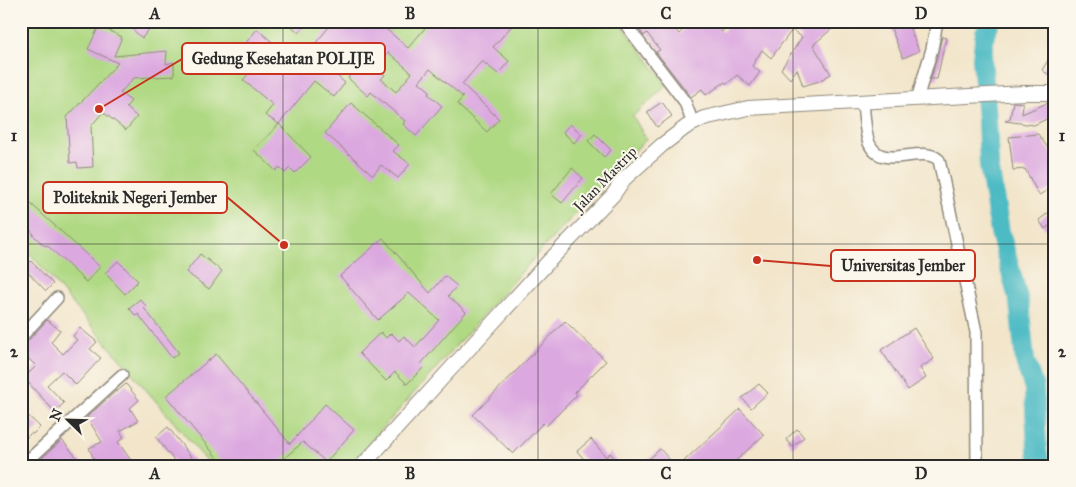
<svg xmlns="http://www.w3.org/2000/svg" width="1076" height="487" font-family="'IM FELL Great Primer',serif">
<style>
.green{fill:#b0d984;stroke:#6e8258}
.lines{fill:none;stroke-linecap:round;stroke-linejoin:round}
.river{stroke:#4dbbc4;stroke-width:20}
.building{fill:#dca8e0;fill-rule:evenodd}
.minor-casing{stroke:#8e887a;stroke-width:14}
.major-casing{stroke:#8e887a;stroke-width:16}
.minor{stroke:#fff;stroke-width:11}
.major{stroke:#fff;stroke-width:14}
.grid{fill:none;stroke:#2b2b2b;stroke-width:1;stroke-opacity:0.55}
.labels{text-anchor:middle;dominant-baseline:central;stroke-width:4;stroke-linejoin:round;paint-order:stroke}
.street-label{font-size:15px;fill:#2b2b2b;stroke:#fbf7ec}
.leader{fill:none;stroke:#c8321e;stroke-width:2}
.callout-dot{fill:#c8321e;stroke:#fbf7ec;stroke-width:2}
.callout{fill:#fbf7ec;stroke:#c8321e;stroke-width:2}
.callout-label{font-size:16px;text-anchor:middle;font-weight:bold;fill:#2b2b2b}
.neatline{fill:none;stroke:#2b2b2b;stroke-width:2}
.grid-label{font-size:16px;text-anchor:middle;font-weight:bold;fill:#2b2b2b}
</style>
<rect width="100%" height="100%" fill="#fbf7ec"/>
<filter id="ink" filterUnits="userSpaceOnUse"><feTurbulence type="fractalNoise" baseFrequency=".02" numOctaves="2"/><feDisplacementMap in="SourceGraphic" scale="10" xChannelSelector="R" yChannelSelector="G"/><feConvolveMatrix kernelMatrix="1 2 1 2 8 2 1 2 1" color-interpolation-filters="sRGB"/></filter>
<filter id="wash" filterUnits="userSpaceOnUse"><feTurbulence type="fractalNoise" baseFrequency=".0096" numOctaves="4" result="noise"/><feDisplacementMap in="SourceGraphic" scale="20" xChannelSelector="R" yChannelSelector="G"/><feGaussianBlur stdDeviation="1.12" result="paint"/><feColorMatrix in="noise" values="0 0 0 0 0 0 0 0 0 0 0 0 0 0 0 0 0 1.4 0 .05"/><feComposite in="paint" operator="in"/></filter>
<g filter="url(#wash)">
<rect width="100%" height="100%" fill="#f2e5ca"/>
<path class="green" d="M21,21H619L667,85L633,116L646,139L543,248L349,466H211L21,243Z"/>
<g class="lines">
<path class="river" d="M991,21L985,33L982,58L987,120L989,165L1000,232L1019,302L1025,361L1034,388L1037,450L1040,466"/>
</g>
<g id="blocks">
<path class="building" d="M123,21H156L142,38Z
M286,21H309L299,33Z
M334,21H377L408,48L431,21H516L493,47L509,61L498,74L482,61L462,84L499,119L487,132L457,104L463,97L430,69L419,82L430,91L428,94L442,106L416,136L403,124L405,121L371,92L368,96L348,78L364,59L349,45L329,69L345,83L334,97L314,81L279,124L265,115L273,105L243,80L256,65L240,50L257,29L298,64ZM388,52L412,73L396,92L381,79L385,75L376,67Z
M634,21H661L664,25L669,21L679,34L692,21H711L722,32L732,21H841L813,45L831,74L819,81L803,86L797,69L790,79L781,69L802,37L792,30L771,58L762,50L752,66L760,72L750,86L737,75L727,84L725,82L706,95L702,89L691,97L656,52L660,50L647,33L644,36Z
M888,21H927L928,23L910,29L919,51L903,58Z
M99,26L122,37L114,56L167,51L166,64L174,62V76L134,78L120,93L131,101L126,107L137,117L126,130L103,112L91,126L93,167L78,168L77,162L70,163L67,117L118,63L88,49Z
M942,37L946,38L937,79H931Z
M1055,49V66L1049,75L1042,70Z
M662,102L672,116L657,127L647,112Z
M1013,102L1023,103L1022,114L1047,103L1053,116L1034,125L1005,121L1010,119Z
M351,103L399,145L393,151L410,164L398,178L381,165L373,175L325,133Z
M279,124L311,157L295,173L290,168L285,173L279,167L276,171L254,150Z
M570,124L582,134L574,143L563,132Z
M595,134L611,150L604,157L588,141Z
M1038,134L1055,158V186L1039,195L1025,169L1013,170L1009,137Z
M572,168L583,178L562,203L551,194Z
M29,202L100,267L86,282L47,245L45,246L33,235L34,234L21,222V211Z
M1055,208V222L1045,229L1039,220Z
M383,238L430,293L445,276L457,286L448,296L466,312L420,365L423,368L407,384L395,372L386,381L359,353L381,332L386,338L391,333L399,341L404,336L415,347L439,320L409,293L378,320L340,276Z
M200,254L222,271L209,289L186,272Z
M31,261L53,284L46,291L24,268Z
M118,261L138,281L125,294L105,273Z
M140,299L146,306L144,308L179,353L172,358L138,314L136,316L129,308Z
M47,320L60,330L51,342L63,354L77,340L73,336L80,328L97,342L90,349L101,358L76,385L62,371L47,385L64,403L55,412L24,378L36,366L21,351V344L27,342Z
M565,321L606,361L575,392L577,395L546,426L543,423L513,454L473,415Z
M914,328L934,359L920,368L926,378L908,390L881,350Z
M216,354L290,444L325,404L354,430L326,462L303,442L275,466H224L166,396Z
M126,384L139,400L130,408L138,421L120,431L124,438L118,442L135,466H97L89,448L102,442L87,417L116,391V392Z
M759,384L768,393L751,408L742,398Z
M21,409L40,427L33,434L31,433L21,443Z
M740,409L764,435L730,466H689L684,461Z
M168,427L198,466H178L156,437Z
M797,429L804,437L792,447L786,439Z
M591,439L606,457L610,453L621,466H590L577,451Z
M62,440L84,466H33Z
M660,449L670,460L664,466H641Z"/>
</g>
</g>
<g filter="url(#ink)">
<use href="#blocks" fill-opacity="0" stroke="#8e887a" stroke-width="1"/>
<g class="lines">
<g class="minor-casing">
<path id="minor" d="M623,21L685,102L693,124
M917,99L932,49L937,21
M863,101C864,113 865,133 869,143C882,173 921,143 939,160L976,332L977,466
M21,337L57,298
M24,464L122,375"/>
</g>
<g class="major-casing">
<path id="major" d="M362,466L550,260L613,195L624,179L662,145L686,127L704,118L748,108L1025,93H1055"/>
</g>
<use href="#minor" class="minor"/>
<use href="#major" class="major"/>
</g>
</g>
<path class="grid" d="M283,21V466M538,21V466M793,21V466M21,244H1055"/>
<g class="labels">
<g class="street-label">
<text transform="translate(605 179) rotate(-46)">Jalan Mastrip</text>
</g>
</g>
<path class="leader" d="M99 109L182 59M284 245L227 197M757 260L831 266"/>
<g class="callout-dot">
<circle cx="99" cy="109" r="5"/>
<circle cx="284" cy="245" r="5"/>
<circle cx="757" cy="260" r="5"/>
</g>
<g class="callout">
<rect x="182" y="43" width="203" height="31" rx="5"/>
<rect x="43" y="182" width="184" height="31" rx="5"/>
<rect x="831" y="250" width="144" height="31" rx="5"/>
</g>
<g class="callout-label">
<text x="283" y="64">Gedung Kesehatan POLIJE</text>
<text x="135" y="203">Politeknik Negeri Jember</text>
<text x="903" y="271">Universitas Jember</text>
</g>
<rect width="1076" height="487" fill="none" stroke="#fbf7ec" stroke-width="55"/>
<g transform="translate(68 420) rotate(293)" stroke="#fbf7ec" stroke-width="4" paint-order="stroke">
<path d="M0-4L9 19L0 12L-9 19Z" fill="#2b2b2b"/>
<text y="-8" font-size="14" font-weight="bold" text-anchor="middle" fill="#2b2b2b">N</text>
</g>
<rect x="28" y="28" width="1020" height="432" class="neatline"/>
<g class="grid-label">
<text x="155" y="19">A</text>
<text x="410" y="19">B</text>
<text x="666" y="19">C</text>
<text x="921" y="19">D</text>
<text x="14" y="141">1</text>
<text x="1062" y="141">1</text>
<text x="14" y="357">2</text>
<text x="1062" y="357">2</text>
<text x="155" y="479">A</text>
<text x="410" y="479">B</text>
<text x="666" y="479">C</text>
<text x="921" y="479">D</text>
</g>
</svg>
